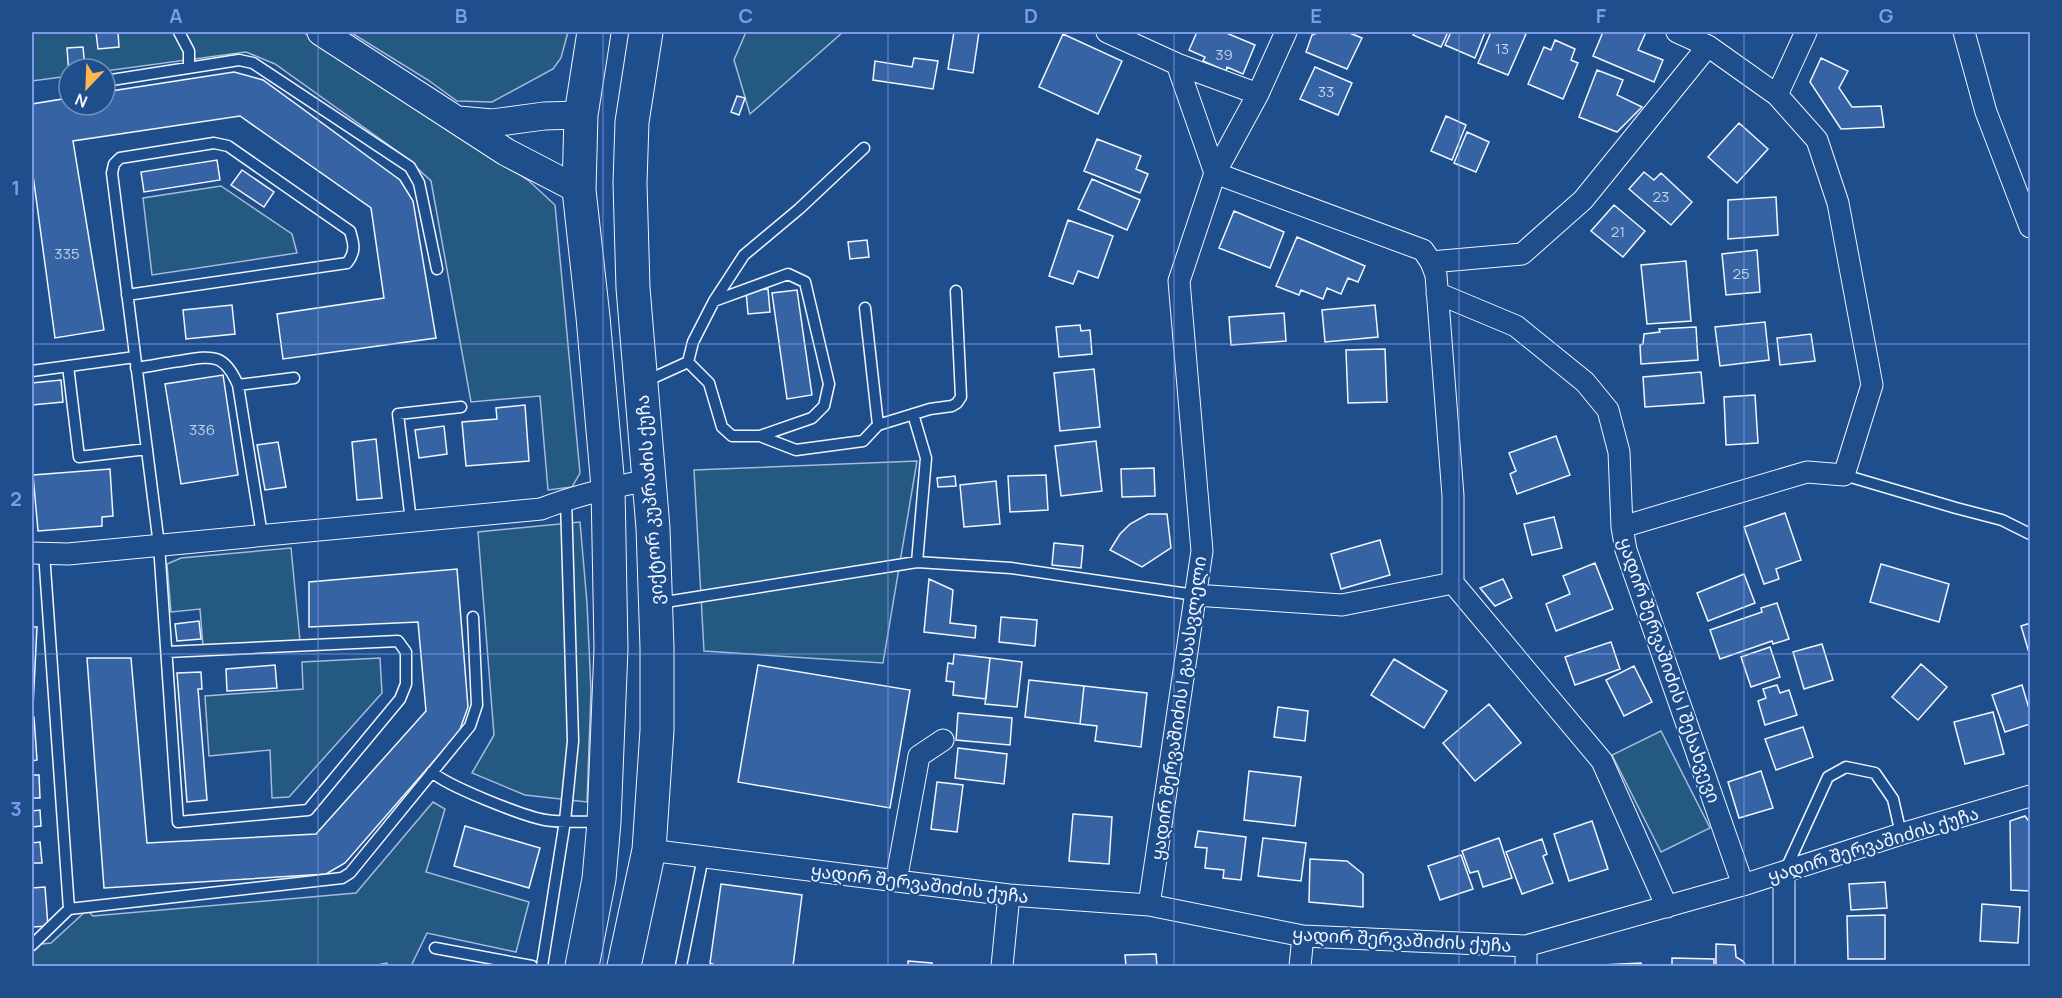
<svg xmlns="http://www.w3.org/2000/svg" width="2062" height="998" font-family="Manrope,'Noto Sans Georgian',sans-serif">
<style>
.green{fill:#245a82;stroke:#a8bbd7;stroke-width:1.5}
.building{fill:#3563a3;stroke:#f2f6ff;stroke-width:1.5}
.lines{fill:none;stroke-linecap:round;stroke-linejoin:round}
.service-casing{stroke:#f2f6ff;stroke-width:13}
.minor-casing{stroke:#f2f6ff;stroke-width:23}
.tertiary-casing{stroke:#f2f6ff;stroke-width:29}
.primary-casing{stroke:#f2f6ff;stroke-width:35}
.service{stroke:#1f4e8c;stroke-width:10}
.minor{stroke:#1f4e8c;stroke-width:21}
.tertiary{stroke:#1f4e8c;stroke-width:27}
.primary{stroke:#1f4e8c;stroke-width:33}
.grid{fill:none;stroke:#7d9aea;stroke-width:1.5;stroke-opacity:0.55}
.labels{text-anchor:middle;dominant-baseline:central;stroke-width:4.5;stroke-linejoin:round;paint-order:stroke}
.number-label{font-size:15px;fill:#c3d1e8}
.street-label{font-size:18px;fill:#f2f6ff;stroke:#1f4e8c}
.neatline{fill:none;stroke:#7d9aea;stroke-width:2}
.grid-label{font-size:20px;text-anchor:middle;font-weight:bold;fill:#7d9aea}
</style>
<rect width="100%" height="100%" fill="#1f4e8c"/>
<path class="green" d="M32,32H303L528,180L555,205L580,473L572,487L548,490L540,396L471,402L431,181L404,156L275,64L246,52L105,71V69H69V76L32,81Z
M350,32H568L561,58L553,69L492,102L457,101L428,80Z
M746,32H843L750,114L734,60Z
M221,186L292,234L297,253L152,275L143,198Z
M917,461L883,663L704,651L694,470Z
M580,522L587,603L591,691L587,802L525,795L472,773L494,735L478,532Z
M291,548L300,641L203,646L200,609L171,612L167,564L181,558Z
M380,658L382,693L289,797L272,798L270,750L209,756L205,696L303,689L302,662Z
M1661,731L1710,828L1661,852L1612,755Z
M433,802L445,809L426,872L529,902L516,952L427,933L411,966H388L387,963L372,966H32V945L51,943L87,910L93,916L356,893Z"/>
<path class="building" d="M96,32H118L119,47L98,49Z
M954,32H979L973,73L948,69Z
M1197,32H1224L1255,45L1243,74L1227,67L1226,71L1203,61L1205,57L1189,50Z
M1320,32H1347L1362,38L1347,69L1306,52L1312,35Z
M1415,32H1448L1441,47L1413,35Z
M1451,32H1485L1475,58L1445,45Z
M1491,32H1519L1526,34L1508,75L1478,63Z
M1603,32H1646L1638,50L1663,60L1654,82L1593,56Z
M1063,34L1122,61L1098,114L1039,87Z
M1555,40L1575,49L1571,60L1578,63L1563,99L1528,84L1544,47L1551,50Z
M83,47L85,69H69V75L67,48Z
M914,58L938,61L933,89L873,80L875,61L912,67Z
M1821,58L1848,71L1839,88L1852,107L1881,106L1884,127L1841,129L1810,82Z
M1315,67L1352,83L1338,115L1300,99Z
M1597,70L1623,80L1617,95L1642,107L1617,132L1579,117Z
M234,72L263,80L400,180L413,201L436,338L283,359L277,314L384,298L371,208L240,116L73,141L104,330L55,338L32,168V104L69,98V105H105V92Z
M737,96L745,98L739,115L731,112Z
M1446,116L1466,125L1452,160L1431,151Z
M1739,123L1768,149L1737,183L1708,157Z
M1467,132L1489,142L1476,172L1454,163Z
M1097,139L1141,156L1136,169L1148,174L1140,193L1084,171Z
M217,160L220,180L144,192L141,172Z
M242,170L274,192L264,207L231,185Z
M1644,172L1654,180L1661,173L1692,202L1671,225L1629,189Z
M1092,179L1140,200L1127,230L1078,209Z
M1776,197L1778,235L1728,239V200Z
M1614,205L1645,231L1623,257L1591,231Z
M1234,211L1284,232L1270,268L1219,248Z
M1068,220L1113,236L1098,278L1078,271L1073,284L1049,276Z
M1297,237L1365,266L1358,282L1348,278L1341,294L1327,288L1323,299L1301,290L1299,295L1276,286Z
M867,240L869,257L850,259L848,242Z
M1757,250L1760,292L1726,295L1722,254Z
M1686,261L1691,321L1647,324L1641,265Z
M768,289L770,312L748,314L746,291Z
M797,290L812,395L787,399L772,293Z
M232,305L235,334L186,339L183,310Z
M1375,305L1378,337L1325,342L1322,310Z
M1284,313L1286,341L1231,345L1229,317Z
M1765,322L1769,360L1720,366L1715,327Z
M1080,325L1081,331L1090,330L1092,354L1059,357L1056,327Z
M1696,327L1698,360L1641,364L1640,345L1643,344L1644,334L1660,332L1659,329Z
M1811,334L1815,361L1780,365L1777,338Z
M1385,349L1387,402L1348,403L1346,350Z
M1094,369L1100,427L1060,431L1054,373Z
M1701,372L1704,403L1645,407L1643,377Z
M223,375L238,475L181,484L165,384Z
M61,380L63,402L32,405V383Z
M1755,395L1758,443L1726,445L1724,397Z
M525,405L529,461L466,466L462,422L497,419L496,408Z
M444,426L447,454L419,458L415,430Z
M1556,436L1570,475L1517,494L1510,474L1516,471L1509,453Z
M376,439L382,498L357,500L352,442Z
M1096,441L1102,491L1061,496L1055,446Z
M278,442L286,487L265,490L257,445Z
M1154,468L1155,496L1122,497L1121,469Z
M110,469L113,516L102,517V526L38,531L33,475Z
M1046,475L1048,510L1010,512L1008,476Z
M955,476L956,486L938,487L937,478Z
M996,481L1000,524L964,527L960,485Z
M1785,513L1801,560L1776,569L1779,579L1764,584L1744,527Z
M1148,514H1167L1171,548L1142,567L1110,550L1120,534L1130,524Z
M1554,517L1562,548L1532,555L1524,524Z
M1380,540L1390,575L1341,589L1331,554Z
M1054,543L1083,546L1081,568L1052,565Z
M1595,563L1613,609L1556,631L1546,604L1570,594L1563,576Z
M1881,564L1949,584L1939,622L1870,602Z
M457,569L468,707L459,732L345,863L326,874L104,888L87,658H131L147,843L316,834L426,711L418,622L309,627V582Z
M1744,574L1755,603L1708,621L1697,593Z
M929,579L953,590L950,623L976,626L975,638L924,632Z
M1503,579L1512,598L1495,606L1480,588Z
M1777,603L1789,639L1773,644L1772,641L1720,659L1710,630L1762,612L1761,608Z
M1001,617L1037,620L1035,646L999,642Z
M199,621L201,639L177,641L175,624Z
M2030,623V656L2021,626Z
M32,627H37L33,707H32Z
M1611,642L1620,669L1575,685L1565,657Z
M1822,644L1833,680L1804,689L1793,652Z
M1770,647L1780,677L1751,687L1741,657Z
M954,654L990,658L986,699L953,695L954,682L946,681L948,663L953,664Z
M990,658L1022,662L1017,707L985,704Z
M1394,659L1447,691L1424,728L1371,695Z
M1921,664L1947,687L1918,720L1892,697Z
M275,665L277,688L227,691L226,669Z
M758,665L910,690L890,808L738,782Z
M1634,666L1652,702L1624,716L1606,680Z
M201,672L202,689H198L207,800L187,802L177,673Z
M1029,680L1084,686L1080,724L1025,717Z
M1777,685L1780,693L1789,690L1797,715L1765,725L1758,701L1766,698L1763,689Z
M2022,685L2030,712V724L2005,732L1992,695Z
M1084,686L1147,693L1141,747L1095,741L1097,726L1080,724Z
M1489,704L1521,743L1475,781L1443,743Z
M1278,707L1308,711L1305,741L1274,737Z
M1993,712L2004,754L1965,764L1954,722Z
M958,713L1012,718L1010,745L956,740Z
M32,717H34L37,760L32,761Z
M1803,727L1813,757L1776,770L1765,739Z
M958,748L1007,754L1004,784L955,778Z
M1249,771L1301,777L1295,826L1244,820Z
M1761,771L1773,808L1739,818L1728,782Z
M32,775H39L40,798H32Z
M937,782L963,785L957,832L931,829Z
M40,810L41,826L32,827V811Z
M1073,814L1112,817L1109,864L1069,861Z
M2025,816L2030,823V891L2011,890L2010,821Z
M1592,821L1608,869L1569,881L1554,834Z
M465,826L540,848L529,888L454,866Z
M1198,831L1246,837L1241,880L1223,878L1224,870L1205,868L1207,848L1195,847Z
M1263,838L1306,843L1301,881L1258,876Z
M1499,838L1512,878L1483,887L1478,871L1470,873L1462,851Z
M1542,839L1547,854L1543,856L1553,883L1522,894L1506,852Z
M40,842L42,863H32V843Z
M1461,855L1473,889L1440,900L1428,866Z
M1310,859L1347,861L1363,874V907L1309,902Z
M1885,882L1887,908L1851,910L1849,884Z
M721,884L802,895L793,966H717L710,963Z
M45,887L48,926L32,927V888Z
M1982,904L2020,907L2018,943L1980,941Z
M1885,915V959H1848L1847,916Z
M1716,944L1735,945L1736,957L1743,961L1746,966H1716Z
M1156,954L1157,966H1126L1125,955Z
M1672,958L1714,959V966H1672Z
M908,961L932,963L933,966H890L891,965L908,966Z
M1641,963L1642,966H1601V965Z"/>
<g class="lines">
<g class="service-casing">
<path id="service" d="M179,32L189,51V68
M105,81L239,60L253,63L410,167L419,183L437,269
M127,295L347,263C356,252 354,244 350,231L228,146L214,143L120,158L114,164L112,173L159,545L178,822L308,810L400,699L406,684V652L398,641L167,652
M688,362L709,383L722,427L732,436H760L812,418L824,406L829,384L805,282L788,274L714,301
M688,362L693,342L714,301L744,255L799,209L864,148
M68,366L79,457L147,449
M136,368C151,366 165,363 180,361C211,356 224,352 238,385L294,378
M32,371L135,357
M644,382L688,362
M238,385L262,535
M913,414L926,458L917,562
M878,425L930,409L952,406L957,403L961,397L956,291
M760,436L796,450L863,441L878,425L865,308
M1844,475L1956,508L2002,520L2030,534
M411,521L398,414L461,407
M44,553L69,909
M659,603L917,562L1011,568L1195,595
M432,772C447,786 523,816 545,820C563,823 583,821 601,822
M1785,871L1828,777L1846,767L1875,773L1893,799L1901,834
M32,945L69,909L342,878L350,873L470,726L477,705L473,617
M435,948L532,966
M542,966L565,821L573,741L566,499
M681,966L703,857"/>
</g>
<g class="minor-casing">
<path id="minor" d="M1107,32L1177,64L1258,94
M1964,32L1986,112L2030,227
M1177,64L1215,173
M1777,95L1806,32
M1215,173L1423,250L1431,262L1436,275L1453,496V583L1602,761L1667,907
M1431,262L1522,254L1583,200L1708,46
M1437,293L1516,326L1585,382L1608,410L1619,452L1622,527L1626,550L1743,885
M1622,527L1807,472L1844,475L1872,385L1838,203L1817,140L1777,95L1708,46L1677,32
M32,553L68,554L541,509C576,495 612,487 649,480
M1195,595L1342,605L1453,583
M649,850L1009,895L1149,905L1303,936L1526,946L1743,885L1901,834L2030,796
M896,881L919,756L943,740
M1149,905L1202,551L1179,281L1215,173L1258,94L1286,32
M1002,966L1009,895
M1300,966L1303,936
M1526,966V946
M1784,966V872"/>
</g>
<g class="tertiary-casing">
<path id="tertiary" d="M321,32L506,152L579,190
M459,120L492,123L544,116L581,115"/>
</g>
<g class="primary-casing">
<path id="primary" d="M582,966L599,879L604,822L611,648L608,487L593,317L579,190L581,115L594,32
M624,966L649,850L657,730V648L653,528L633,288L630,183L632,122L646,32"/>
</g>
<use href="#service" class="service"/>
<use href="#minor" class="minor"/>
<use href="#tertiary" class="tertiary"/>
<use href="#primary" class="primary"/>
</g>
<path class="grid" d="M318,32V966M603,32V966M888,32V966M1174,32V966M1459,32V966M1744,32V966M32,344H2030M32,654H2030"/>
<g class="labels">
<g class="number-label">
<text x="1502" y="48">13</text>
<text x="1224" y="54">39</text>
<text x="1326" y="91">33</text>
<text x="1661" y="196">23</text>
<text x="1618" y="231">21</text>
<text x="67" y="253">335</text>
<text x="1741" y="273">25</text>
<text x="202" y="429">336</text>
</g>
<g class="street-label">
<text transform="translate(649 500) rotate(-94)">ვიქტორ კუპრაძის ქუჩა</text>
<text transform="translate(1670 670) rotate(71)">ყადირ შერვაშიძის I შესახვევი</text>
<text transform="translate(1178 708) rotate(-82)">ყადირ შერვაშიძის I გასასვლელი</text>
<text transform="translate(1873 844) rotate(-17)">ყადირ შერვაშიძის ქუჩა</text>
<text transform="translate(920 883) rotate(7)">ყადირ შერვაშიძის ქუჩა</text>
<text transform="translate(1402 939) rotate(3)">ყადირ შერვაშიძის ქუჩა</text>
</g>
</g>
<rect width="2062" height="998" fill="none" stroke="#1f4e8c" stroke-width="66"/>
<g transform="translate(87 87) rotate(203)"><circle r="28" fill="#1f4e8c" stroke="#7391ba" stroke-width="1.5"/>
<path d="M0-4.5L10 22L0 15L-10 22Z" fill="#ffb74d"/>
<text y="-9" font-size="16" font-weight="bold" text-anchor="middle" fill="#f2f6ff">N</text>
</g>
<rect x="33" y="33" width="1996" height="932" class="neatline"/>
<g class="grid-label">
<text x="176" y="23">A</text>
<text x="461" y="23">B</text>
<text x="746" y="23">C</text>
<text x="1031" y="23">D</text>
<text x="1316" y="23">E</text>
<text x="1601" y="23">F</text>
<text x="1886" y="23">G</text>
<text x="16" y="195">1</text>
<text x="16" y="506">2</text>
<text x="16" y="816">3</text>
</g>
</svg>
